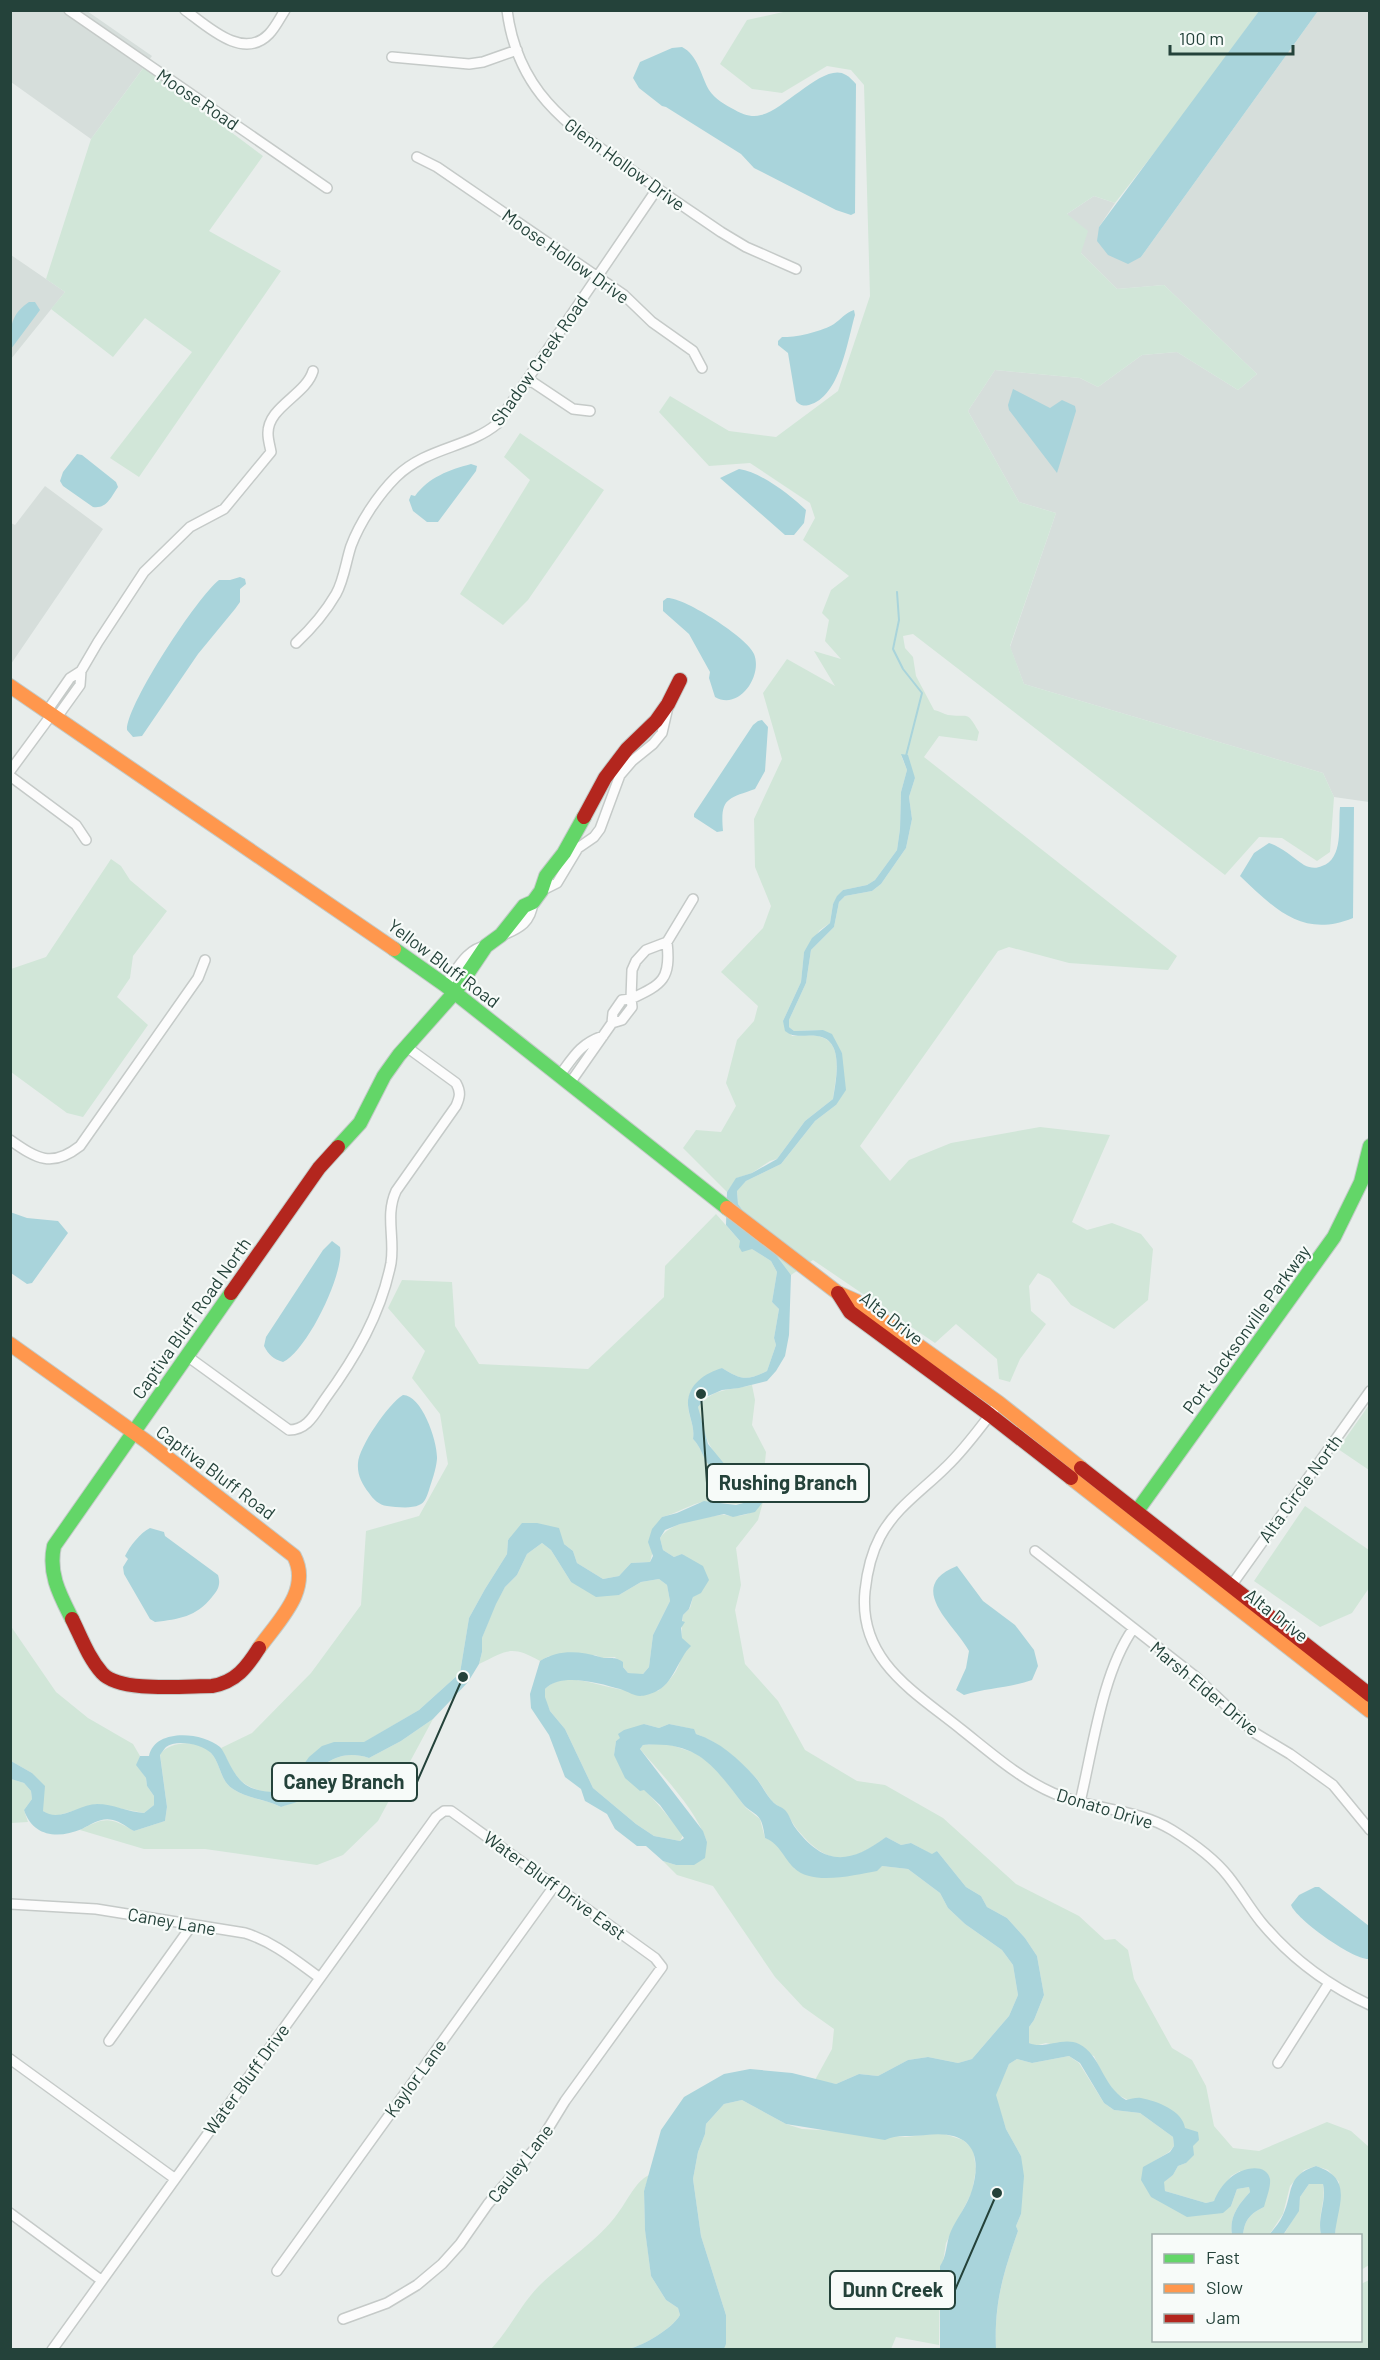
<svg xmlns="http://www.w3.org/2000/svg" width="1380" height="2360" font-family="Barlow,sans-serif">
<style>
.built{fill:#d6dedb}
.green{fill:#d1e6d8}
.water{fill:#a9d4db}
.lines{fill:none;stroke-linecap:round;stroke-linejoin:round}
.stream{stroke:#a9d4db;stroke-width:2}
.street-casing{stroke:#c5cac8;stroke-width:12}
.fast-casing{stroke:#c3cbc8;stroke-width:16}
.slow-casing{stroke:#c3cbc8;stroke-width:16}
.jam-casing{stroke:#c3cbc8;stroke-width:16}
.street{stroke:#fcfcfc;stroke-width:9}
.fast{stroke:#63d668;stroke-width:14}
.slow{stroke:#ff974d;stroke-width:14}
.jam{stroke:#b3261e;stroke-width:14}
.labels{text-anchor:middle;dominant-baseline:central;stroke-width:4.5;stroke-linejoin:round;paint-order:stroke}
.street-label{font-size:18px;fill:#24423a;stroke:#f7fbf9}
.leader{fill:none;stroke:#24423a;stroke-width:2}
.callout-dot{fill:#24423a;stroke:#f7fbf9;stroke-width:2}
.callout{fill:#f7fbf9;stroke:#24423a;stroke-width:2}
.callout-label{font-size:20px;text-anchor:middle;font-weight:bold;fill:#24423a}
</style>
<rect width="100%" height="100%" fill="#e8edeb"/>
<path class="built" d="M11,11H87L152,56L91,139L11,82Z
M1318,11H1369V802L1334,797L1323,773L1024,684L1010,647L1056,513L1019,502L968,411L995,370L1080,378L1098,387L1142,355L1177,352L1238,390L1257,374L1164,285L1117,289L1081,253L1067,214L1094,196L1115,203L1099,227L1141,257Z
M11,255L65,292L11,359Z
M45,486L103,529L11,664V523L15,525Z"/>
<path class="green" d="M792,10L1259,11L1189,108L1115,203L1094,196L1067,214L1088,231L1081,253L1117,289L1164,285L1257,374L1238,390L1177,352L1142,355L1098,387L1080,378L995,370L968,411L1019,502L1056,513L1010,646L1024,684L1323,773L1334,797L1330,852L1317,861L1282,838L1259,837L1225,875L913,634L903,636L905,648L913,657L916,676L934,710C939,711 944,714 948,715C969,718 966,709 979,732L977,741L939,736L924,757L1177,956L1168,970L1069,963L1009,947L998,951L860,1146L890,1181L909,1160L951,1143L1040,1127L1110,1135L1072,1222L1087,1230L1112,1223L1141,1234L1153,1249L1148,1300L1114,1329L1071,1305L1050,1279L1038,1273L1029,1286L1031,1311L1046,1324L1020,1359L1010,1382L999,1379L997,1359L956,1324L935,1343L813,1260L791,1275L738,1204L737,1190L746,1181L781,1164L815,1121L836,1105L842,1053L823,1030L794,1031L789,1027V1020L806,983L811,950L834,927L839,902L845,896L872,891L881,884L906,848L912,819L909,797L915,778L901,755L907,770L901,792L900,829L897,850L875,880L867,885L843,890L833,904L830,923L820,930L804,952L801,982L783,1021L792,1036C801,1036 812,1034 821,1037C845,1044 835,1081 833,1099L805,1121L777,1159L770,1161L752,1173L737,1178L727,1192L683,1148L696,1130L721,1132L736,1106L726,1083L737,1040L754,1021L758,1006L721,972L763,928L771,906L755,867L754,819L782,759L763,693L787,659L835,686L814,651L841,659L825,641L829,620L822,613L831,590L849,576L803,540L815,518L810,503L750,463L709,466L659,412L670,396L729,431L776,437L838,391L870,296L864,85L851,70L827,66L782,93L752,89L720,64L747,20Z
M144,67L263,156L209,231L281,271L139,477L110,458L192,352L145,318L113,357L51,309L65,292L46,279L91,139Z
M520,433L604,490L528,600L503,625L460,594L530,480L504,457Z
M111,859L121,866L130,880L167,911L133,956L130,978L117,997L148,1025L83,1117L67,1113L11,1072V969L46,957Z
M716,1214L740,1241L771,1261L777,1272L772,1302L779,1309L774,1338L776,1345L767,1371C747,1381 741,1380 722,1368C706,1376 687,1384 688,1406C689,1418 695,1426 693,1439C701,1447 702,1456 708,1464C718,1476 731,1482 744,1489L747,1502C730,1507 719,1499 704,1502C692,1503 676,1514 662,1517L650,1562L631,1563L619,1576L603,1579L577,1563L573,1551L564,1544L508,1539L507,1554L485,1589L469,1618L460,1673L419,1710L363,1743H353L299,1770L294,1786C285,1792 278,1793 267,1792C238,1787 234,1773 221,1748L252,1733L311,1673L361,1605L366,1531L419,1516L448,1464L440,1414L412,1378L425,1351L388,1308L402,1280L452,1282L455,1326L479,1364L588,1369L664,1297L665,1266Z
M752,1385L755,1400L752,1425L766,1452L764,1472C758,1470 751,1468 745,1468C743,1468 737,1470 736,1470C714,1467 700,1425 698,1407C714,1387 729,1391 752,1385Z
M1369,1405L1370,1470H1369L1338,1449Z
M763,1502L758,1520L736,1548L741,1585L735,1610L745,1664L778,1701L805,1750L857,1781L885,1785L943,1818L1016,1884L1079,1916L1105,1940L1115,1939L1128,1950L1134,1979L1172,2048L1192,2060L1206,2086L1214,2126L1233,2148L1259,2151L1327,2122L1351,2131L1369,2147V2265L1361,2270L1360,2236L1335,2235L1339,2182L1328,2170L1316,2166L1304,2170L1290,2186L1283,2214L1269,2235H1243C1245,2219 1250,2214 1264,2207L1240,2171L1231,2176L1214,2201L1206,2203L1165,2191L1163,2182L1173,2175L1178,2166L1186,2163L1185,2128L1116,2094L1102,2073L1094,2056L1046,2043L1034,2046L1029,2043V2027L1034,2020L1044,1995L1037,1956L1025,1938L1007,1918L987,1907L981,1896L966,1887L937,1851L933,1855L911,1843L901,1845L886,1837C848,1866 827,1866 796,1828C792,1823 790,1817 786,1812C784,1808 779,1807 775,1804C767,1797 763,1786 756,1778C740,1761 718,1741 696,1734L693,1729L669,1724L659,1728L644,1724L616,1741L614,1755C637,1782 662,1807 683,1835L680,1841L654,1836L636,1824L593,1788L565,1729L550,1711L544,1698L545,1689C564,1669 600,1687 624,1690C635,1691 646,1691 658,1691C691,1663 678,1651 683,1615L690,1608L693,1597L683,1554L674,1557L663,1550L660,1538C672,1521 701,1518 721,1515C726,1514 730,1517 735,1516C747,1516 755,1511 763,1502Z
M1305,1506L1369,1550V1588L1352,1613L1320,1627L1254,1581Z
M542,1543L551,1550L571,1582L619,1595L641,1582L659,1579L667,1585L670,1601L653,1635L649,1667L642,1675L628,1673L615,1657L602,1658L595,1655L549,1656L540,1661C511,1645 508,1650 479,1664L482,1652V1638L495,1604L505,1587L517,1575L527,1554Z
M10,1625L56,1692L88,1718L133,1744L140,1756L137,1765L146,1778L147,1786L154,1796V1805L144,1813L97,1804L59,1815L50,1816L43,1811L32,1773L11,1761Z
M433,1719L378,1821L343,1855L317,1865L205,1849H144L80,1830C105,1817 110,1817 134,1831L165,1821L167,1807L160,1754C171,1741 198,1739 211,1753C221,1764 220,1781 233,1789C248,1799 266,1799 281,1807L303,1798L305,1780C325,1762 341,1749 369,1758L401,1741Z
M665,1743L695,1753L714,1766L746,1808L760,1819L765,1838L775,1842L795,1869L882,1866L908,1869L940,1893L948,1908L965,1924L1002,1950L1013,1965L1018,1995L1009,2016L972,2059L958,2063L928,2057L908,2060L878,2076L859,2074L836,2084L815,2080L832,2049L834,2029L803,2007L775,1977L713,1886L677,1875L663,1861L676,1865L707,1842C696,1809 662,1775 640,1749L643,1745Z
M11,1779L24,1783L31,1791L32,1799L24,1810L28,1822L11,1823Z
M1069,2056L1079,2063L1104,2103L1114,2110L1140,2113L1173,2137L1174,2146L1169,2152L1143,2168L1151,2197L1231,2206L1237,2189L1249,2187L1250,2192C1238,2205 1229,2217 1232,2235L1154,2236V2340H1360L1361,2284L1369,2280V2349H996C994,2304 1003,2274 1018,2231L1016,2226L1021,2214V2156L1006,2129L995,2095L1009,2064L1017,2059L1032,2063Z
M742,2100L786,2124L802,2129L837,2131L885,2139L892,2136L906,2137L941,2133L963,2140L973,2149L976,2169L972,2192L946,2243L943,2262L940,2266L939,2345L896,2337L891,2349H724L726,2343V2315L701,2236L693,2179L698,2152L705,2134L706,2124L724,2104Z
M649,2175L644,2191L645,2229L651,2276L666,2300L678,2308L680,2315C672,2329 644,2345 629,2349L490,2350C510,2330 521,2303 541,2284C565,2261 598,2241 618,2213C628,2200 635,2182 649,2175Z
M1309,2184H1323C1326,2202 1317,2217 1321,2235L1283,2236L1298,2211L1300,2197Z"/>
<path class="water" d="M1259,11H1318L1141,257L1128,264L1108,255L1097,241L1099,227Z
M682,47C698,55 701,76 709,90C715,99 725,105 735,110C742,114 752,118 761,115C785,110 825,61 846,75C850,77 853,81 856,84L855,213L851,215L836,210L754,168L741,154L666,107L662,106L639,88L633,78L640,62L672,48Z
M29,302H35L40,310L11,349C10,328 10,315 29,302Z
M854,310L855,315C847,342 840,397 809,405C803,406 801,406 796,401L788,353L778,345V341L782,337C795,338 823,331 834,324C841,319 845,313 854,310Z
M1013,389L1050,408L1062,400L1075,406L1076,411L1057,473L1009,410L1008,405Z
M77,454L82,455L116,482L118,487C111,497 107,509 93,507L63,486L60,481L63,472Z
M471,464L477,466L476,471L438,522H427L413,511L409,500L411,495L415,496C429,477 449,470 471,464Z
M739,469C761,472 790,495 806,510L804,523L794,535H785L720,478Z
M240,577L245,579L246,584L240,589V602L235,609L198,654L142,736L133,737L127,730C126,705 198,596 219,580H230Z
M667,598C684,597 748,638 754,654C763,676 739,711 715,697L709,678L710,672L689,634L663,611V601Z
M762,720L768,727L765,771L755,789C727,799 720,798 723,831L717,832L694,817V814L753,725L758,721Z
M901,754L908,755L915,778L909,797L912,819L906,848L881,884L872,891L845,896L839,902L834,927L811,950L806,983L789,1020V1027L794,1031L823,1030L832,1034L842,1053L846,1090L836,1105L815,1121L781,1164L746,1181L737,1191L738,1204L791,1275L789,1335L785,1356L776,1371L767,1381L739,1388L722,1390L706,1397L698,1407L708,1444L726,1466L736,1470L747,1468L764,1472L770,1487L763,1502L755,1512L733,1517L724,1514L680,1524L665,1530L660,1538L663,1550L674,1557L682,1554L703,1566L709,1580L701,1593L693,1597L689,1609L683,1615L682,1621L685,1622L681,1628L682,1638L691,1646C678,1658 674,1684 655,1692C636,1700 635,1694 620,1689C599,1683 561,1672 545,1689V1697L550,1711L565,1729L593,1788L636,1824L654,1836L680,1841L684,1838L660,1805L644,1790L640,1791L625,1778L614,1755L616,1741L620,1738L618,1734L624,1730L644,1724L659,1728L669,1724L694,1729L696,1734C720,1742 738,1758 755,1777C762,1785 766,1795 774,1803C777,1806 782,1807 785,1810C789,1814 791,1821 794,1826C823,1866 849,1865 886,1837L901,1845L911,1843L932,1854L937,1851L966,1887L981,1896L987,1907L1007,1918L1025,1938L1037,1956L1044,1995L1034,2020L1029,2027V2043C1044,2050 1063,2036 1079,2044C1101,2055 1102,2086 1126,2100C1131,2099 1137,2097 1141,2098C1157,2101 1183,2111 1185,2128L1198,2132L1199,2140L1193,2146L1194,2155L1186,2163L1178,2166L1173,2175L1164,2182L1165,2191L1206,2203L1214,2201C1217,2193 1223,2184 1230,2178C1239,2169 1266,2161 1270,2179C1271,2187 1266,2199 1264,2207C1250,2214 1245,2219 1243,2235H1232C1229,2217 1238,2205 1250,2192L1249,2187L1237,2189L1231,2206L1223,2213L1187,2217L1151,2197L1141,2180L1143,2167L1170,2152L1174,2146L1173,2137L1140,2113L1114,2110L1104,2103L1080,2063L1069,2056L1032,2063L1017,2059L1009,2064L996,2095L1006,2129L1021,2156L1024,2176L1021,2214L1016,2226L1018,2231C1003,2274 994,2303 996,2349H940V2266C947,2257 946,2242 951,2231C957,2218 968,2204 972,2190C984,2149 967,2130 926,2135C913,2137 896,2134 885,2140L786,2124L742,2100L724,2104L706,2124L705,2134L698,2152L693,2179L701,2236L726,2315V2344L724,2349H629C644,2345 672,2329 680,2315L678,2308L666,2300L651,2276L645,2230L644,2191L661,2130L684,2097L724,2074L750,2069L792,2073L836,2084L859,2074L878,2076L908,2060L928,2057L958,2063L972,2059L1009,2016L1018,1995L1013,1965L1002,1950L965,1924L948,1908L940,1893L908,1869L882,1866L877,1871C855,1875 812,1886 794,1868C783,1857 780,1844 765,1838C764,1832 763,1824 760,1819C757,1813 747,1810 743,1804C713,1765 698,1741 643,1745L640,1749L703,1831L707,1842L705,1858L694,1865H676L663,1861L646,1846H637L615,1829L607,1814L585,1801L581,1789L565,1777L549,1735L531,1708L530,1694L540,1661C559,1649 580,1651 600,1657C609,1660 613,1655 623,1662V1667L628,1673L643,1674L649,1667L653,1635L670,1601L667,1585L659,1579L641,1582L619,1595L596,1597L571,1582L551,1550L542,1543L527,1554L517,1575L505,1587L496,1604L482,1638V1652L479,1664L468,1682L433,1719L401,1741L369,1758C341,1749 325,1762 305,1780C303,1804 302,1800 281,1807C265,1799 248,1799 233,1789C220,1781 221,1764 211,1753C202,1744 176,1739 166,1747C164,1749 162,1752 160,1755L167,1807L165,1821L134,1831C128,1828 120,1821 113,1820C101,1817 92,1824 82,1829C58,1839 33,1837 24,1810L32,1799L31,1791L24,1783L11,1779V1761L32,1773L45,1786L43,1811C60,1823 79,1804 97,1804C113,1804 128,1812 144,1813L154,1805V1796L147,1786L146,1778L136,1765L140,1756H149C155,1728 202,1732 220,1747C223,1750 225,1755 227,1759C236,1777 243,1788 263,1791C276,1793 284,1793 294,1786L299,1771L309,1757L322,1746L334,1742H364L419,1710L460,1673L469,1618L485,1589L507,1554L508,1540L522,1523H537L559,1528L564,1544L573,1551L577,1563L603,1579L619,1576L631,1563L650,1562L653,1556L648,1542L652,1529L662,1517L677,1513L704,1501L736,1505L747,1502L744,1489C731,1482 718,1476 708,1464C702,1456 701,1447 693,1439C695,1426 689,1418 688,1405C687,1385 705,1373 722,1368C741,1380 747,1381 767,1371L776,1345L774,1338L779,1309L772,1302L777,1272L771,1261L752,1249L742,1252L739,1247L740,1241L726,1225L727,1192L736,1178L752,1173L777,1159L805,1121L833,1099C836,1080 845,1039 817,1036C804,1034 795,1039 785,1031L783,1021L801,982L804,952L812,938L830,923L833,904L837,896L843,890L867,885L875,880L897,850L900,829L901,792L907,770Z
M1340,807H1354L1353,918C1302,939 1274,908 1240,876L1254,853L1269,843C1283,848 1292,857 1304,865C1310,868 1316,869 1322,866C1344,859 1338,825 1340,807Z
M10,1212L27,1218L58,1221L68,1233L32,1283L27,1284L11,1273Z
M332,1241L340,1247C345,1273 307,1351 283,1362C273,1359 269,1355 264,1346L266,1337L323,1250Z
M403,1395C422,1395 438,1442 437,1459C436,1470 432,1480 429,1490C427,1496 425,1503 419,1505C411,1509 396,1507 387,1506C379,1505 373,1499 369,1493C362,1484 357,1475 358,1463C359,1447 388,1404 403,1395Z
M150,1528L164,1532L165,1536L218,1575C221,1585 218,1590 212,1597C196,1617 179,1619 155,1622L150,1619L124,1574L123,1567L128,1559L125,1556C130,1546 140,1533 150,1528Z
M957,1566L983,1601L1015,1625L1034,1650L1038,1666L1032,1680C1010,1688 987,1688 964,1695L956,1690L966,1668L969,1651C954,1624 904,1587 957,1566Z
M1315,1887H1319L1369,1926V1959C1353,1960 1296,1919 1291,1905L1299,1895Z
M1316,2166C1355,2179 1337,2206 1335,2235H1321C1317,2217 1327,2201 1323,2184H1309L1300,2197L1299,2211L1283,2235H1269C1274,2229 1280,2222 1283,2215C1294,2192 1285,2176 1316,2166Z"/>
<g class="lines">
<path class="stream" d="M897,592L899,620L893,649L903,669L922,693L906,756"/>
<g class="street-casing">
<path id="street" d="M69,10L327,188
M185,10C207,26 243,61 269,34C275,28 280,18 285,10
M507,10C517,90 565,124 626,166C657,189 689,210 721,232L746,247L796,269
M392,57L469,64L483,62L517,50
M417,157L437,167L624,295L652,322L693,351L702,368
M528,379L573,409L590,411
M296,643C312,628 325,613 336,594C344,580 346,561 351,546C360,522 378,495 396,477C427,447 468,448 497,424L657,189
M47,711L70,678L81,671
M57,717L80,685L81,671L98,642L144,572L190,527L224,509L271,452C270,446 268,440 268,434C267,407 306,395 313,371
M10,771L52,714
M10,776L76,825L86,840
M541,891L557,883L578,848L594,837L600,829L620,775L632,761L653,744L662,733L668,707
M503,935C520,928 531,922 533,902
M445,985C457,970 466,949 486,946
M612,1023L613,1013L622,1000L631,999L632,970L636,961L646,950L667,942L693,899
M560,1075C574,1056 580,1044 603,1036
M570,1083L612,1023L622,1020L632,1007L631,999C663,984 671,979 667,942
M10,1140C37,1159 52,1168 80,1146L198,978L205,960
M187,1356L289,1430C308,1430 315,1413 325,1399C355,1358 381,1314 391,1263C395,1238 385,1215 396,1191L456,1106C460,1097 461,1092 456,1083L408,1048
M999,1403C982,1425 966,1448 946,1467C923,1490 895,1508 880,1537C871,1554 867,1572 865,1591C858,1661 915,1692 962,1730C991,1753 1019,1778 1053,1793C1091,1810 1136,1808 1172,1830C1193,1843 1213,1857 1228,1876C1240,1891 1249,1907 1261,1922C1290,1957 1327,1985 1370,2005
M1035,1551L1196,1677L1255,1733L1290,1754L1333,1785L1370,1830
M1231,1586L1370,1391
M1080,1802C1093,1748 1102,1673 1133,1629
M10,1904L96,1909L245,1933C274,1942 295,1960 320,1978
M109,2041L192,1925
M10,2059L174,2178
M1278,2063L1329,1983
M10,2213L101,2280
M277,2271L555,1885
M52,2350L436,1817L444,1811H451L655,1958L662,1967L565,2101L538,2145L488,2204L460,2244L442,2264L417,2285L387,2303L343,2319"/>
</g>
<g class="fast-casing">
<path id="fast" d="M394,949L445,985L727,1208
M338,1147L360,1123L384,1076L399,1055L455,992L486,946L501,935L524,906L533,902L541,891L546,876L564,853L584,817
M1132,1518L1334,1237L1361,1182L1370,1146
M72,1619C60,1595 48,1574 54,1546L231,1293"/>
</g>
<g class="slow-casing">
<path id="slow" d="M10,686L394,949
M727,1208L838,1293L856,1301L999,1403L1081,1468
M10,1344L146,1441L294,1556C312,1590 278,1621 259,1648
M1071,1478L1370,1711"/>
</g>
<g class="jam-casing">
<path id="jam" d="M584,817L605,778L627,749L656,721L668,704L680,680
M231,1293L319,1168L338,1147
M838,1293L850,1312L990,1415L1071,1478
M1081,1468L1370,1695
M72,1619C81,1637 88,1657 102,1673C120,1693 185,1686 212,1686C236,1682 247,1667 259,1648"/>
</g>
<use href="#street" class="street"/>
<use href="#fast" class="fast"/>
<use href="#slow" class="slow"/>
<use href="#jam" class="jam"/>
</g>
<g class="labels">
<g class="street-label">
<text transform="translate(198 99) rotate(34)">Moose Road</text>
<text transform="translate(625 164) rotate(36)">Glenn Hollow Drive</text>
<text transform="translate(566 256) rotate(35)">Moose Hollow Drive</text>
<text transform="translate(539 360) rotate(-55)">Shadow Creek Road</text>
<text transform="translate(444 963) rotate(37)">Yellow Bluff Road</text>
<text transform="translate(191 1318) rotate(-55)">Captiva Bluff Road North</text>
<text transform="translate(892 1318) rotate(38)">Alta Drive</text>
<text transform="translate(1246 1329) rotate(-54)">Port Jacksonville Parkway</text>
<text transform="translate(216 1472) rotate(37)">Captiva Bluff Road</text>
<text transform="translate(1300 1488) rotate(-54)">Alta Circle North</text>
<text transform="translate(1277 1615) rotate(38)">Alta Drive</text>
<text transform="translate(1205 1688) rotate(40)">Marsh Elder Drive</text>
<text transform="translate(1105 1808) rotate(17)">Donato Drive</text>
<text transform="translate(555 1885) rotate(36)">Water Bluff Drive East</text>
<text transform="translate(172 1921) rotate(10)">Caney Lane</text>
<text transform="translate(415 2078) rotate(-54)">Kaylor Lane</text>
<text transform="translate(246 2079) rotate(-54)">Water Bluff Drive</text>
<text transform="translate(520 2163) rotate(-52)">Cauley Lane</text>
</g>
</g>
<path class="leader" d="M701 1394L707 1483M463 1677L417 1782M997 2193L955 2290"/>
<g class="callout-dot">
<circle cx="701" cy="1394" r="6"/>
<circle cx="463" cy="1677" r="6"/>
<circle cx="997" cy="2193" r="6"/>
</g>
<g class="callout">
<rect x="707" y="1464" width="162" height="38" rx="6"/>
<rect x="272" y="1763" width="145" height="38" rx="6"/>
<rect x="830" y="2271" width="125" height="38" rx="6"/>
</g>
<g class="callout-label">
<text x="788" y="1490">Rushing Branch</text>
<text x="344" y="1789">Caney Branch</text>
<text x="893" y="2297">Dunn Creek</text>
</g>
<rect width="1380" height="2360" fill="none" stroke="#24423a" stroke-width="24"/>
<rect x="1152" y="2234" width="210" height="108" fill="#f7fbf9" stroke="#a3b1ad" stroke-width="1.5"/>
<rect x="1164" y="2254" width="30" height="9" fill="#63d668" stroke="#a3b1ad" stroke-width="1.5"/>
<text x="1206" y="2264" font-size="18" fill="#24423a">Fast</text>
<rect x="1164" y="2284" width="30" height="9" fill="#ff974d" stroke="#a3b1ad" stroke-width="1.5"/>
<text x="1206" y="2294" font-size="18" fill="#24423a">Slow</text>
<rect x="1164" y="2314" width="30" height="9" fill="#b3261e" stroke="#a3b1ad" stroke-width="1.5"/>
<text x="1206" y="2324" font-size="18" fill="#24423a">Jam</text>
<path d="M1170 45v9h123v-9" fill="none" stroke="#24423a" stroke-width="3"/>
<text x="1179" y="45" font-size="18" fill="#24423a" stroke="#f7fbf9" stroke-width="4.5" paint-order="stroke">100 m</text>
</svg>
